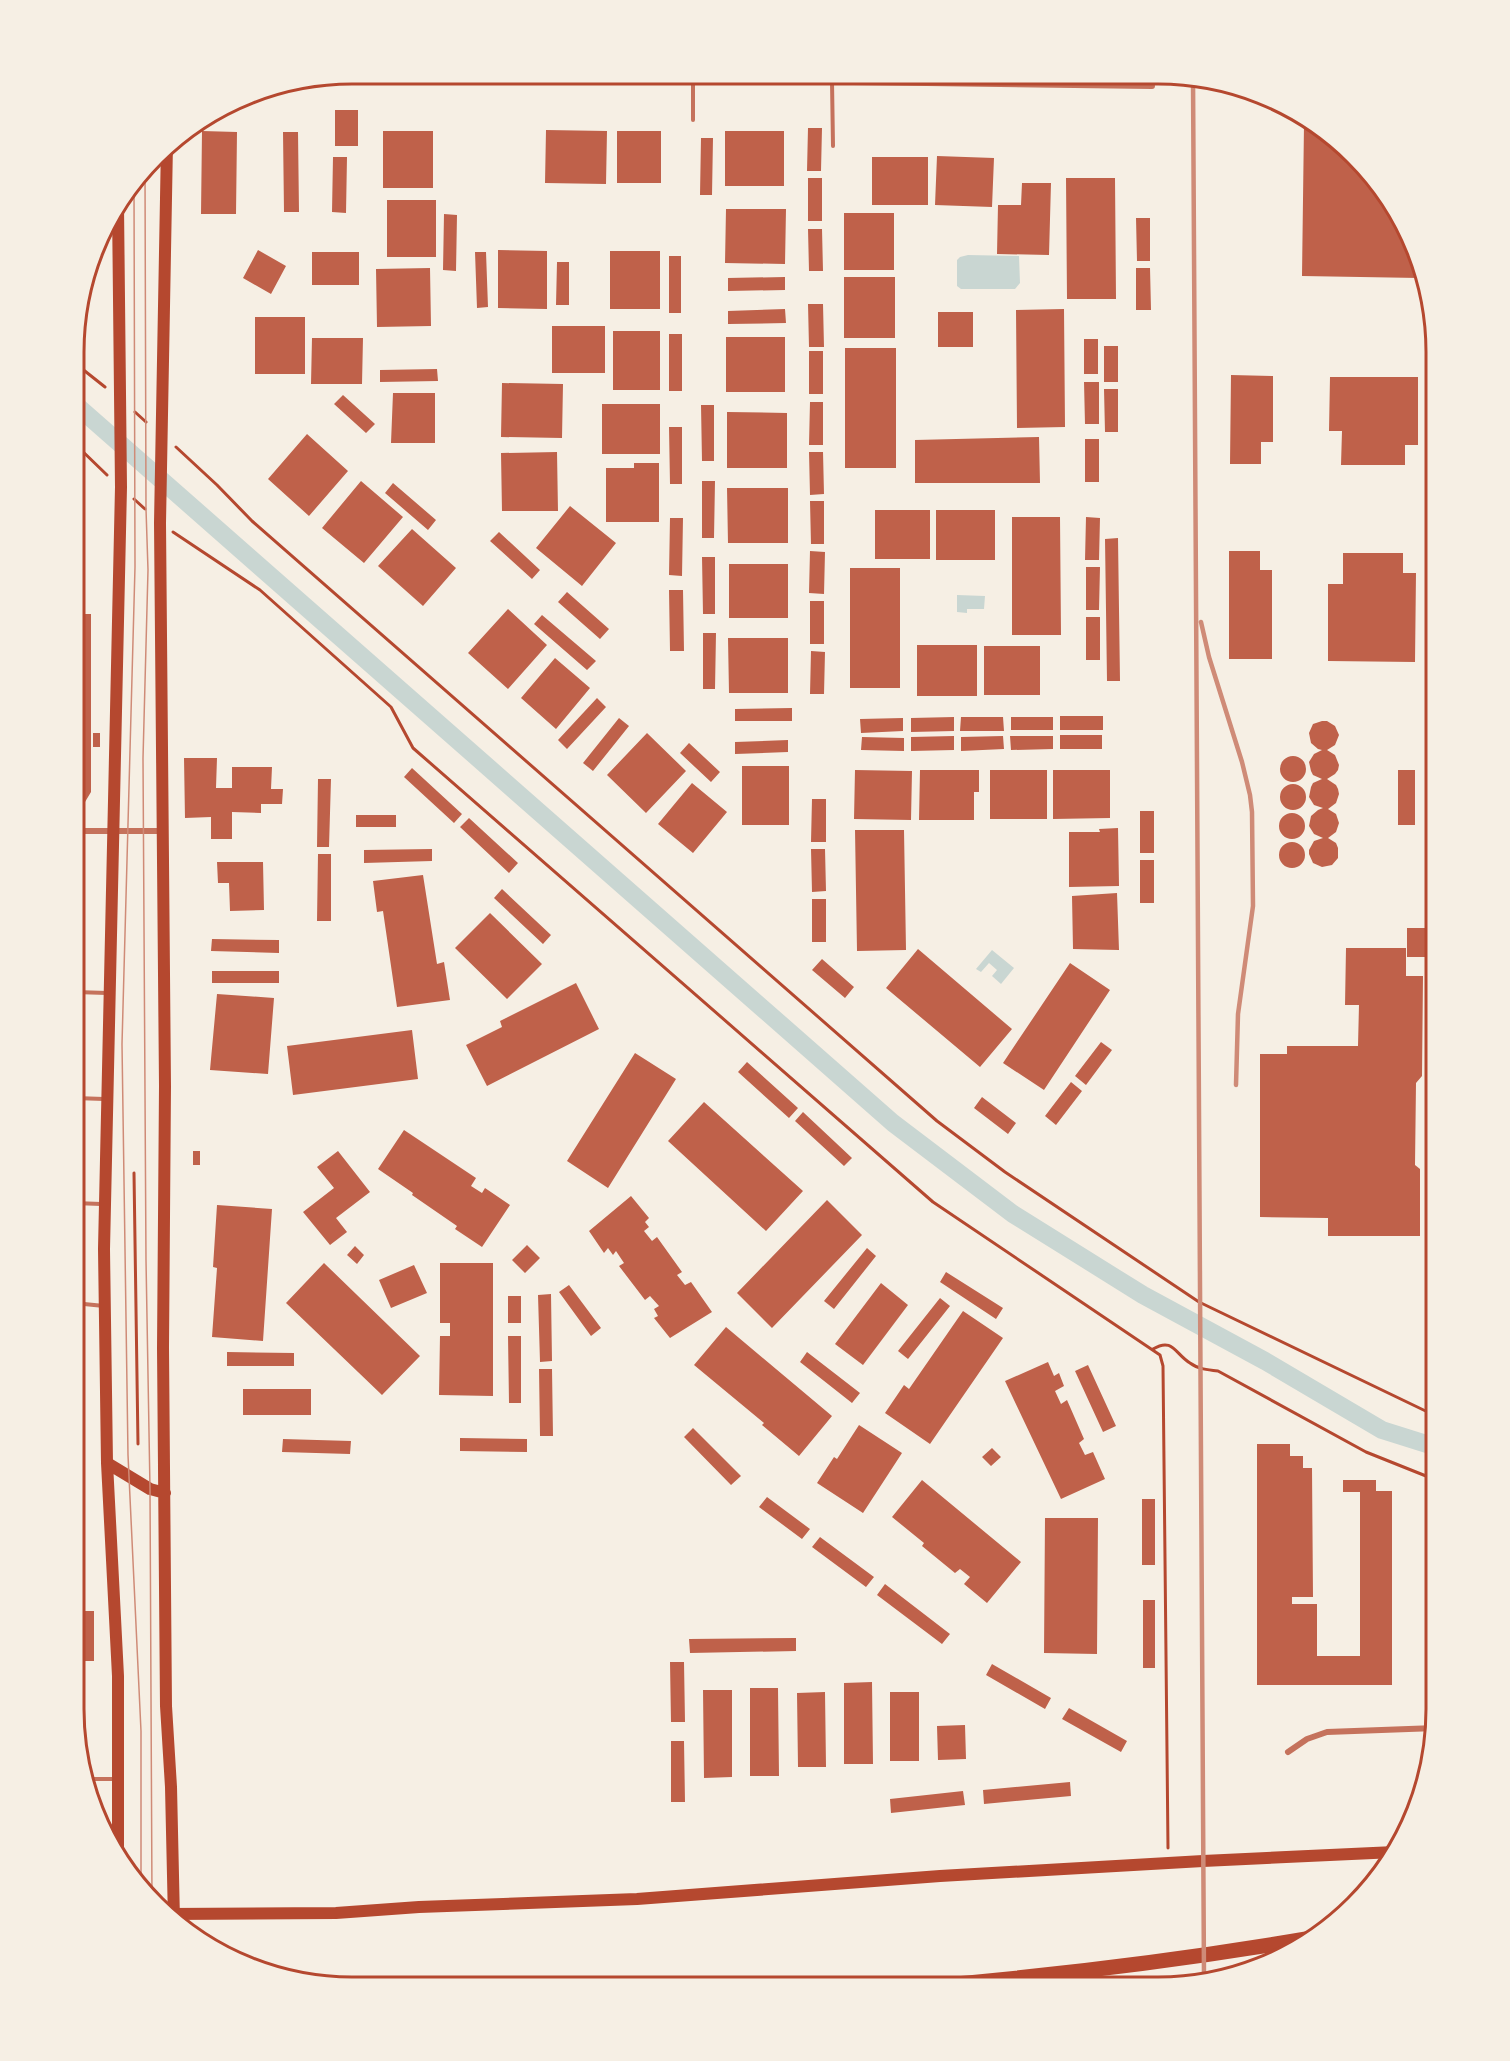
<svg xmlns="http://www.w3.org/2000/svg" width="1510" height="2061" font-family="'Public Sans',sans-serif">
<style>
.water{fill:#c9d6d2}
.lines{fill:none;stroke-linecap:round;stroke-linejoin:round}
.canal{stroke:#c9d6d2;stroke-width:18}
.building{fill:#bf614a}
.path{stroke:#b5482f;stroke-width:3}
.service{stroke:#c5725c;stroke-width:4}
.minor{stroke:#c5725c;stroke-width:6}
.secondary{stroke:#b5482f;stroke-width:12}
.primary{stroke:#b5482f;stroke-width:12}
.motorway{stroke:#b5482f;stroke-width:15}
.tram{stroke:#cf8b77;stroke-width:1.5}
.rail{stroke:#cf8b77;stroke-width:4.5}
.rim{fill:none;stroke:#b5482f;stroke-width:3}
</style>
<rect width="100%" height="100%" fill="#f6efe4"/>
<path class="water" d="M968,255L1019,256L1020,283L1015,289H961L957,286V260L960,257Z
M957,595L985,596L984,609H967V613L957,612Z
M992,950L1014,968L1001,984L992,976L997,970L989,963L981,972L976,969Z"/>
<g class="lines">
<path class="canal" d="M76,405L893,1123L1013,1214L1143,1295L1265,1361L1382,1430L1436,1447"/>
</g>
<path class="building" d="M335,110H358V146H335Z
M1304,124H1315L1327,131L1408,229L1419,278L1302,276Z
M808,128H822L821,171H807Z
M546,130L607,131L606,184L545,183Z
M202,131L237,132L236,214H201Z
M383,131H433V188H383Z
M617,131H661V183H617Z
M725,131H784V186H725Z
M283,132H298L299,212H284Z
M701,138H713L712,195H700Z
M937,156L994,158L992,207L935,205Z
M333,157H347L346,213L332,212Z
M872,157H928V205H872Z
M808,178H822V221H808Z
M1066,178H1115L1116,299H1067Z
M1022,183H1051L1049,255L997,254L998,205H1021Z
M387,200H436V257H387Z
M726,209H786L785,264L725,263Z
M844,213H894V270H844Z
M444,214L457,215L456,271L443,270Z
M1136,218H1150V261H1137Z
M808,229H822L823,271H809Z
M258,250L286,266L271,294L243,278Z
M498,250L547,251V309L498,308Z
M610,251H660V309H610Z
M312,252H359V285H312Z
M475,252H486L488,307L477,308Z
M669,256H681V313H669Z
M557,262H569V305H556Z
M430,268L431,326L377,327L376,269Z
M1136,268H1150L1151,310H1136Z
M785,277V290L728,291V278Z
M844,277H895V338H844Z
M808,304H823L824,347H809Z
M785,309L786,323L728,324V311Z
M1064,309L1065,427L1017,428L1016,310Z
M938,312H973V347H938Z
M255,317H305V374H255Z
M552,326H605V373H552Z
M613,331H660V390H613Z
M669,334H682V391H669Z
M726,337H785V392H726Z
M312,338H363L362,384H311Z
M1084,339H1098V374H1084Z
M1104,346H1118V382H1104Z
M845,348H896V468H845Z
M809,351H823V394H809Z
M437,369L438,381L380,382V370Z
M1231,375L1273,376V442H1261V464H1230Z
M1330,377H1418V445H1405V465H1341L1342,431H1329Z
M1084,382H1099V424H1085Z
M502,383L563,384L562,438L501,437Z
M1104,389H1118V432H1105Z
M393,393H435V443H391Z
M343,395L375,424L366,433L334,404Z
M810,402H823V445H809Z
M602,404H660V454H602Z
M701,405H714V461H702Z
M727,412L787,413V468H727Z
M669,427H682V484H670Z
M307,434L348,471L309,516L268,479Z
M1039,437L1040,483H915V440Z
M1085,439H1099V482H1085Z
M557,452L558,511H502L501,453Z
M809,452H823L824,494L810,495Z
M634,463H659V522H606V468H634Z
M361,481L403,517L364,563L322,528Z
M702,481H715L714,538H702Z
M393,483L436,520L428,530L385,493Z
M727,488H788V543H728Z
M810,501H824V544H811Z
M570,506L616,543L582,586L536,548Z
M875,510H930V559H875Z
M936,510H995V560H936Z
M1012,517H1060L1061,635H1012Z
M1086,517L1100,518L1099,560H1085Z
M670,518H683L682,576L669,575Z
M412,529L456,568L423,606L378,566Z
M499,532L540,570L532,579L490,541Z
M1118,538L1120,681H1107L1105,539Z
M810,551L825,552L824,594L809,593Z
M1229,551H1260V570H1272V659H1229Z
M1343,553H1403V573H1416L1415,662L1328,661V584H1343Z
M702,557H715V614H703Z
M729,564H788V618H729Z
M1086,567H1100L1099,610H1086Z
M850,568H900V688H850Z
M669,590H683L684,651H670Z
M567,592L609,629L600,639L558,602Z
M810,601H824V644H810Z
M508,609L547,645L508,689L468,653Z
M75,614H91V792L82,807H75Z
M542,615L596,661L587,670L534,624Z
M1086,617H1100V660H1086Z
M703,633H716L715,689H703Z
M728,638H788V693H729Z
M917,645H977V696H917Z
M984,646H1040V695H984Z
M811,651L825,652L824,694H810Z
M555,658L590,688L556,729L521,698Z
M597,698L606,707L567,749L558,740Z
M792,708V721H735V709Z
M1060,716H1103V730H1060Z
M954,717V731L911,732V718Z
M961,717H1003L1004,731H960Z
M1011,717H1053V730H1011Z
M619,718L629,726L593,771L583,763Z
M903,718V731L861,733L860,719Z
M1322,721H1327L1335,726L1339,735L1335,745L1327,750L1335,755L1339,765L1338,770L1335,774L1327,779L1336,785L1338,789L1339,794L1336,803L1328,809L1336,814L1339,823L1336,832L1328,838L1336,843L1338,848V858L1332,865L1322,867L1313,863L1309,854V850L1314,841L1323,838L1314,834L1309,826L1311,816L1318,810L1323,808L1314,805L1309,797L1311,787L1313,783L1322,779L1313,775L1311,771L1309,762L1314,754L1322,750L1318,749L1311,743L1309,733L1313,724Z
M93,733H100V747H93Z
M647,733L686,771L646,813L607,775Z
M1060,735H1102V749H1060Z
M954,736V750L911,751V737Z
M1003,736L1004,749L961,751V737Z
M1010,736H1053V749L1011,750Z
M862,737L904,738V751L861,750Z
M788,740V752L735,754V742Z
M689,743L720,772L711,782L680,753Z
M1280 769a13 13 0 1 1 26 0a13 13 0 1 1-26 0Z
M184,758H217L216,788H232V767H272L271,789H283L282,804H261V813L232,812V839H211V817L185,818Z
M742,766H789V825H742Z
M412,768L462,814L454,823L404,777Z
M855,770L912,771L911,820L854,819Z
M920,770H979V792H974V820H919Z
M990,770H1047V819H990Z
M1053,770H1110V818L1053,819Z
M1398,770H1415V825H1398Z
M318,779H331L329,847H317Z
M692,783L727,812L693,853L658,824Z
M1280 797a13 13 0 1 1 26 0a13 13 0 1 1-26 0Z
M812,799H826V842H811Z
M1140,811H1154V853H1140Z
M1279 826a13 13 0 1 1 26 0a13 13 0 1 1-26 0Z
M356,815H396V827H356Z
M469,818L518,863L509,873L460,827Z
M1118,828L1119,886L1069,887V832H1100L1099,829Z
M855,830H904L906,950L857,951Z
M1279 855a13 13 0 1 1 26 0a13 13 0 1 1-26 0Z
M432,849V861L364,863V850Z
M811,849H825L826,891L812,892Z
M75,853H80V869H85V894H75Z
M318,854H331V921H317Z
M1140,860H1154V903H1140Z
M217,862H263L264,910L230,911L229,883H218Z
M423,875L437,964L444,962L450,1000L397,1007L383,911L377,912L373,881Z
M502,889L551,935L543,944L494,898Z
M1117,893L1119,950L1073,949L1072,896Z
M812,899H826V942H812Z
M490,913L542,964L507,999L455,948Z
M1407,928H1429V957H1407Z
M212,939L279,940V953L211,951Z
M1346,948H1406V976H1423L1422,1076L1416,1083L1415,1165L1420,1169V1236H1328V1218L1260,1217V1054H1287V1046H1358L1359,1005H1345Z
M918,949L1012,1029L980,1067L886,988Z
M822,959L854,987L845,998L812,970Z
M1070,963L1110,990L1044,1090L1003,1063Z
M212,971H279V983H212Z
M576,983L599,1029L487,1086L466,1045L502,1027L500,1021Z
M217,994L274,998L268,1074L210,1070Z
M412,1030L418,1079L293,1095L287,1046Z
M1101,1042L1112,1050L1086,1085L1075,1076Z
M635,1053L676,1079L608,1188L567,1161Z
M747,1062L798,1108L789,1118L738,1072Z
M1071,1082L1082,1091L1056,1125L1045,1116Z
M982,1097L1016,1123L1008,1134L974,1108Z
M704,1102L803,1191L766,1231L668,1141Z
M803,1112L852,1158L844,1166L795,1121Z
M404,1130L476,1178L471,1186L482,1193L485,1188L510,1205L482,1247L455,1229L457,1226L412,1195L413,1193L378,1169Z
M193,1151H200V1165H193Z
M338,1151L370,1192L336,1218L347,1232L330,1245L303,1212L334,1188L317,1167Z
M631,1196L649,1218L645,1222L649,1227L644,1231L652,1241L657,1237L682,1272L677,1275L685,1285L691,1282L712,1312L670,1338L654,1318L658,1316L654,1309L659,1306L650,1296L645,1300L619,1266L624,1263L616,1251L613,1255L608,1248L604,1253L589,1231Z
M827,1200L862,1235L772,1328L737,1293Z
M217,1205L272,1209L263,1341L212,1337L217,1268L213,1267Z
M527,1245L540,1258L525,1273L512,1260Z
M355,1246L364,1255L357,1264L347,1255Z
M867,1248L876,1256L834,1309L824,1301Z
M324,1263L420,1356L382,1395L286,1303Z
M440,1263H493V1396L439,1395L440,1336H450V1323H440Z
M414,1265L427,1293L391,1308L379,1280Z
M946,1272L1003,1308L996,1319L940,1282Z
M881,1283L908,1305L863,1365L835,1344Z
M569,1285L601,1328L591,1336L559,1292Z
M551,1294L552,1361L540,1362L538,1295Z
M508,1296H521V1323H508Z
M940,1298L950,1306L908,1359L898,1351Z
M963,1311L1003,1338L930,1444L885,1413L904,1385L909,1389Z
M726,1327L832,1416L799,1456L762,1425L764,1423L694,1365Z
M508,1336H521V1403H509Z
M227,1352L294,1353V1366H227Z
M807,1352L860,1393L852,1403L800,1362Z
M1048,1362L1054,1376L1059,1373L1064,1386L1055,1391L1061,1404L1067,1400L1084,1439L1079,1443L1085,1455L1093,1452L1105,1479L1061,1499L1005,1381Z
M1088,1365L1116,1426L1103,1432L1075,1371Z
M539,1369H552L553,1436H540Z
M243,1389H311V1415H243Z
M859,1425L902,1453L863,1513L817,1483L834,1457L837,1459Z
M693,1428L741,1476L731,1485L684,1437Z
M460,1438L527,1439V1452L460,1451Z
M283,1439L351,1441L350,1454L282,1452Z
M1257,1444H1290V1456H1303V1468H1312L1313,1597H1292V1604H1317V1656H1360V1492H1343V1480H1376V1491H1392V1685H1257Z
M992,1448L1001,1457L991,1466L982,1457Z
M922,1480L1021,1562L987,1603L964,1584L970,1577L960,1569L955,1573L922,1546L924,1543L892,1517Z
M767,1497L810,1529L802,1539L759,1507Z
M1142,1499H1155V1565H1142Z
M1045,1518H1098L1097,1654L1044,1653Z
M820,1537L874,1577L866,1587L812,1547Z
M885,1584L950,1634L942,1644L877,1595Z
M1143,1600H1155V1668H1143Z
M74,1611H94V1661H74Z
M796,1638V1651L690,1653L689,1639Z
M670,1662H684L685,1722H671Z
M992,1664L1051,1698L1045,1709L986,1675Z
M872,1682L873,1764H844V1683Z
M750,1688H778L779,1776H750Z
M703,1690H732V1777L704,1778Z
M825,1692L826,1767H798L797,1693Z
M890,1692H919V1761H890Z
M1069,1708L1127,1741L1121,1752L1062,1719Z
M965,1725L966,1759L938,1760L937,1726Z
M671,1741H684L685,1802H671Z
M1070,1782L1071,1796L984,1804L983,1790Z
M963,1791L965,1805L891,1813L890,1799Z"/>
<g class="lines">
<path class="path" d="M76,364L105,387
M135,412L146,422
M76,445L107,475
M176,447L217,485L252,521L937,1121L1005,1172L1199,1302L1436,1416
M134,499L145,509
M173,532L260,590L391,707L413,748L933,1202L1160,1355L1163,1366L1168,1848
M134,1173L138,1444
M1153,1349C1173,1337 1175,1354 1190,1363C1198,1369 1208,1370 1218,1371L1366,1452L1436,1480"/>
<path class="service" d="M693,79V120
M832,81L833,146
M75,992L107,993
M75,1098L104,1099
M74,1203L101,1204
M74,1303L104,1306
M90,1779H115"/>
<path class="minor" d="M345,75L1152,86
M75,831H162
M1288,1752L1307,1739L1327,1732L1436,1728"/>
<path class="secondary" d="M167,1914L336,1913L419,1907L637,1899L940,1876L1203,1861L1395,1852"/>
<path class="primary" d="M167,144L160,523L165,1086L163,1348L166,1706L171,1787L174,1920
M118,205L121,487L104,1249L107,1463L118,1676V1856
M107,1463L150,1489L165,1493"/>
<path class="motorway" d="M921,1987C1052,1976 1183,1960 1312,1938"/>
<path class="tram" d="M145,171L146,509L148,570L143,758L146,1260L150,1489L152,1900
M134,185L135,567L122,1044L128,1455L141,1731V1890"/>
<path class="rail" d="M1193,76L1204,1977
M1201,622L1209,657L1242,762L1250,795L1252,812L1253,906L1238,1014L1236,1085"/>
</g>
<path d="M0 0H1510V2061H0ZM352 84H1158A268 268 0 0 1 1426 352V1709A268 268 0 0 1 1158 1977H352A268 268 0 0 1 84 1709V352A268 268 0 0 1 352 84Z" fill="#f6efe4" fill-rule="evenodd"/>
<path class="rim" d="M352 84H1158A268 268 0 0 1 1426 352V1709A268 268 0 0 1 1158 1977H352A268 268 0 0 1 84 1709V352A268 268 0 0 1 352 84Z"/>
</svg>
